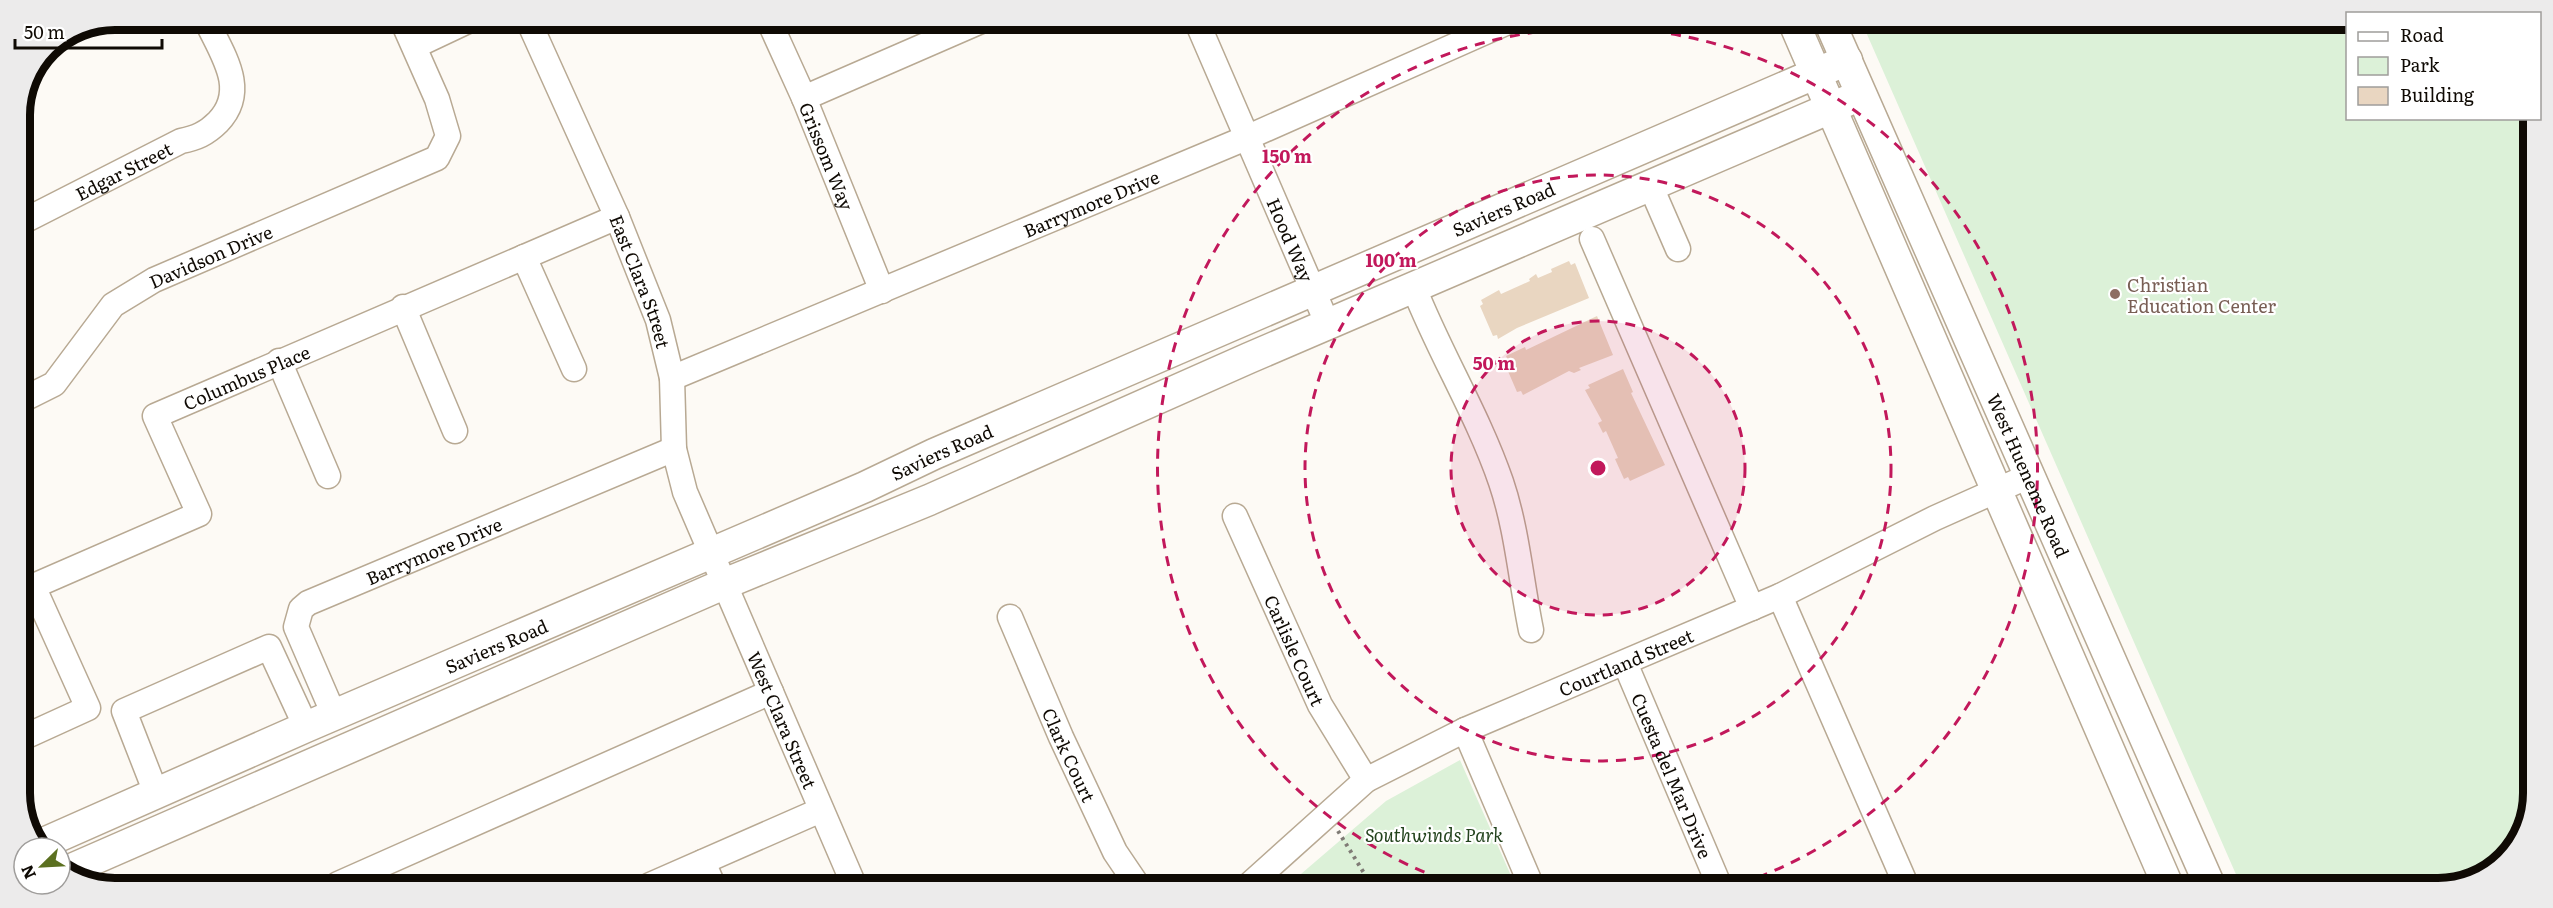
<svg xmlns="http://www.w3.org/2000/svg" width="2553" height="908" font-family="Literata,serif">
<style>
.green{fill:#dcf1d8}
.building{fill:#e9d6c1}
.lines{fill:none;stroke-linecap:round;stroke-linejoin:round}
.minor-casing{stroke:#b8a993;stroke-width:27}
.major-casing{stroke:#b8a993;stroke-width:33}
.path{stroke:#7f7b75;stroke-width:4;stroke-dasharray:3 4.5;stroke-linecap:butt}
.minor{stroke:#fff;stroke-width:24}
.major{stroke:#fff;stroke-width:30}
.ring{fill:none;stroke:#c2185b;stroke-width:3;stroke-dasharray:10 8}
.education-dot{fill:#8d6e63;stroke:#fff;stroke-width:2}
.labels{text-anchor:middle;dominant-baseline:central;stroke-width:4.5;stroke-linejoin:round;paint-order:stroke}
.street-label{font-size:18px;fill:#0f0a04;stroke:#fff}
.education-label{font-size:18px;fill:#785e54;stroke:#fff;text-anchor:start}
.park-label{font-size:18px;font-style:italic;fill:#22421c;stroke:#fff}
.rim{fill:none;stroke:#0f0a04;stroke-width:8}
.centre{fill:#c2185b;stroke:#fff;stroke-width:3}
.ring-label{font-size:18px;text-anchor:middle;font-weight:bold;fill:#c2185b;stroke:#fff;stroke-width:4.5;stroke-linejoin:round;paint-order:stroke}
</style>
<rect width="100%" height="100%" fill="#fdfaf5"/>
<path class="green" d="M1862,23L2347,24L2348,118L2533,119L2529,823L2496,869L2439,888H2242Z
M1460,760L1516,887L1287,886L1386,801Z"/>
<path class="building" d="M1569,261L1571,265L1575,263L1589,298L1517,328L1498,339L1497,335L1493,336L1480,306L1483,304L1481,300L1499,290L1501,294L1530,281L1529,279L1536,274L1538,278L1552,272L1551,269Z
M1597,316L1613,355L1579,368L1581,370L1574,373L1569,371L1523,395L1521,391L1517,392L1504,362L1508,360L1506,356L1525,347L1526,350Z
M1623,369L1633,392L1631,393L1665,465L1630,481L1628,477L1624,479L1615,459L1618,458L1606,431L1603,433L1598,423L1602,421L1585,390L1590,388L1588,385Z"/>
<g class="lines">
<g class="minor-casing">
<g id="minor">
<path id="s1" d="M528,20L617,217L658,320L672,378L674,449L685,492L854,885"/>
<path id="s2" d="M769,21L804,98L882,291"/>
<path id="s3" d="M1197,22L1328,325"/>
<path d="M415,46L470,20"/>
<path d="M804,98L981,21"/>
<path d="M1651,187L1678,249"/>
<path id="s4" d="M20,223L181,141C196,138 206,134 218,122C249,90 222,54 206,20"/>
<path d="M1592,239L1752,608"/>
<path d="M524,257L574,369"/>
<path d="M1414,288C1440,354 1478,415 1501,482C1517,529 1521,581 1531,630"/>
<path d="M403,307L455,431"/>
<path d="M279,361L328,476"/>
<path id="s5" d="M672,378L1246,138L1508,22"/>
<path id="s6" d="M20,401L54,384L113,305L154,280L437,158L448,136L437,99L402,20"/>
<path id="s7" d="M1235,516L1320,705L1366,780"/>
<path id="s8" d="M20,592L199,514L155,416L617,217"/>
<path d="M1780,596L1907,887"/>
<path id="s9" d="M1010,617L1061,737L1115,852L1138,886"/>
<path id="s10" d="M1625,663L1720,887"/>
<path id="s11" d="M334,715L296,627L301,609L308,603L674,449"/>
<path d="M1465,730L1532,887"/>
<path d="M20,739L88,708L33,586"/>
<path d="M156,793L124,711L269,647L306,727"/>
<path d="M703,862L713,885"/>
<path d="M338,884L771,692"/>
<path d="M650,885L821,810"/>
<path id="s12" d="M1248,886L1366,780L1465,730L1780,596L1935,518L2029,476"/>
</g>
</g>
<g class="major-casing">
<g id="major">
<path d="M1794,23L2169,888"/>
<path id="s13" d="M1830,23L2211,888"/>
<path id="s14" d="M37,846L306,727L865,487L934,454L1847,60"/>
<path d="M67,871L724,584L929,500L1249,358L1861,95"/>
</g>
</g>
<path class="path" d="M1338,831L1372,886"/>
<use href="#minor" class="minor"/>
<use href="#major" class="major"/>
</g>
<circle cx="1598" cy="468" r="147" fill="#c2185b" fill-opacity=".12"/>
<g class="ring">
<circle cx="1598" cy="468" r="147"/>
<circle cx="1598" cy="468" r="293"/>
<path d="M1458 885A440 440 0 1 1 1734 886"/>
</g>
<circle class="education-dot" cx="2115" cy="294" r="6"/>
<g class="labels">
<g class="street-label">
<text stroke="none"><textPath href="#s2" startOffset="147">Grissom Way</textPath></text>
<text stroke="none"><textPath href="#s4" startOffset="116">Edgar Street</textPath></text>
<text stroke="none"><textPath href="#s5" startOffset="454">Barrymore Drive</textPath></text>
<text stroke="none"><textPath href="#s14" startOffset="1599">Saviers Road</textPath></text>
<text stroke="none"><textPath href="#s3" startOffset="237">Hood Way</textPath></text>
<text stroke="none"><textPath href="#s6" startOffset="246">Davidson Drive</textPath></text>
<text stroke="none"><textPath href="#s1" startOffset="285">East Clara Street</textPath></text>
<text stroke="none"><textPath href="#s8" startOffset="402">Columbus Place</textPath></text>
<text stroke="none"><textPath href="#s14" startOffset="987">Saviers Road</textPath></text>
<text stroke="none"><textPath href="#s13" startOffset="494">West Hueneme Road</textPath></text>
<text stroke="none"><textPath href="#s11" startOffset="260">Barrymore Drive</textPath></text>
<text stroke="none"><textPath href="#s14" startOffset="501">Saviers Road</textPath></text>
<text stroke="none"><textPath href="#s7" startOffset="147">Carlisle Court</textPath></text>
<text stroke="none"><textPath href="#s12" startOffset="444">Courtland Street</textPath></text>
<text stroke="none"><textPath href="#s1" startOffset="750">West Clara Street</textPath></text>
<text stroke="none"><textPath href="#s9" startOffset="150">Clark Court</textPath></text>
<text stroke="none"><textPath href="#s10" startOffset="122">Cuesta del Mar Drive</textPath></text>
</g>
<g class="education-label">
<text x="2127" y="284">Christian<tspan x="2127" dy="21">Education Center</tspan></text>
</g>
<g class="park-label">
<text x="1434" y="834">Southwinds Park</text>
</g>
</g>
<path d="M0 0H2553V908H0ZM115 30H2438A85 85 0 0 1 2523 115V793A85 85 0 0 1 2438 878H115A85 85 0 0 1 30 793V115A85 85 0 0 1 115 30Z" fill="#ecebeb" fill-rule="evenodd"/>
<path class="rim" d="M115 30H2438A85 85 0 0 1 2523 115V793A85 85 0 0 1 2438 878H115A85 85 0 0 1 30 793V115A85 85 0 0 1 115 30Z"/>
<circle cx="1598" cy="468" r="9" class="centre"/>
<g class="ring-label">
<text x="1287" y="163">150 m</text>
<text x="1391" y="267">100 m</text>
<text x="1494" y="370">50 m</text>
</g>
<rect x="2346" y="12" width="195" height="108" fill="#ffffff" stroke="#9f9d9b" stroke-width="1.5"/>
<rect x="2358" y="32" width="30" height="9" fill="#ffffff" stroke="#9f9d9b" stroke-width="1.5"/>
<text x="2400" y="42" font-size="18" fill="#0f0a04">Road</text>
<rect x="2358" y="57" width="30" height="18" fill="#dcf1d8" stroke="#9f9d9b" stroke-width="1.5"/>
<text x="2400" y="72" font-size="18" fill="#0f0a04">Park</text>
<rect x="2358" y="87" width="30" height="18" fill="#e9d6c1" stroke="#9f9d9b" stroke-width="1.5"/>
<text x="2400" y="102" font-size="18" fill="#0f0a04">Building</text>
<g transform="translate(42 866) rotate(246)"><circle r="28" fill="#ffffff" stroke="#9f9d9b" stroke-width="1.5"/>
<path d="M0-4.5L10 22L0 15L-10 22Z" fill="#5b7020"/>
<text y="-9" font-size="16" font-weight="bold" text-anchor="middle" fill="#0f0a04">N</text>
</g>
<path d="M15 39v9h147v-9" fill="none" stroke="#0f0a04" stroke-width="3"/>
<text x="24" y="39" font-size="18" fill="#0f0a04" stroke="#ffffff" stroke-width="4.5" paint-order="stroke">50 m</text>
</svg>
